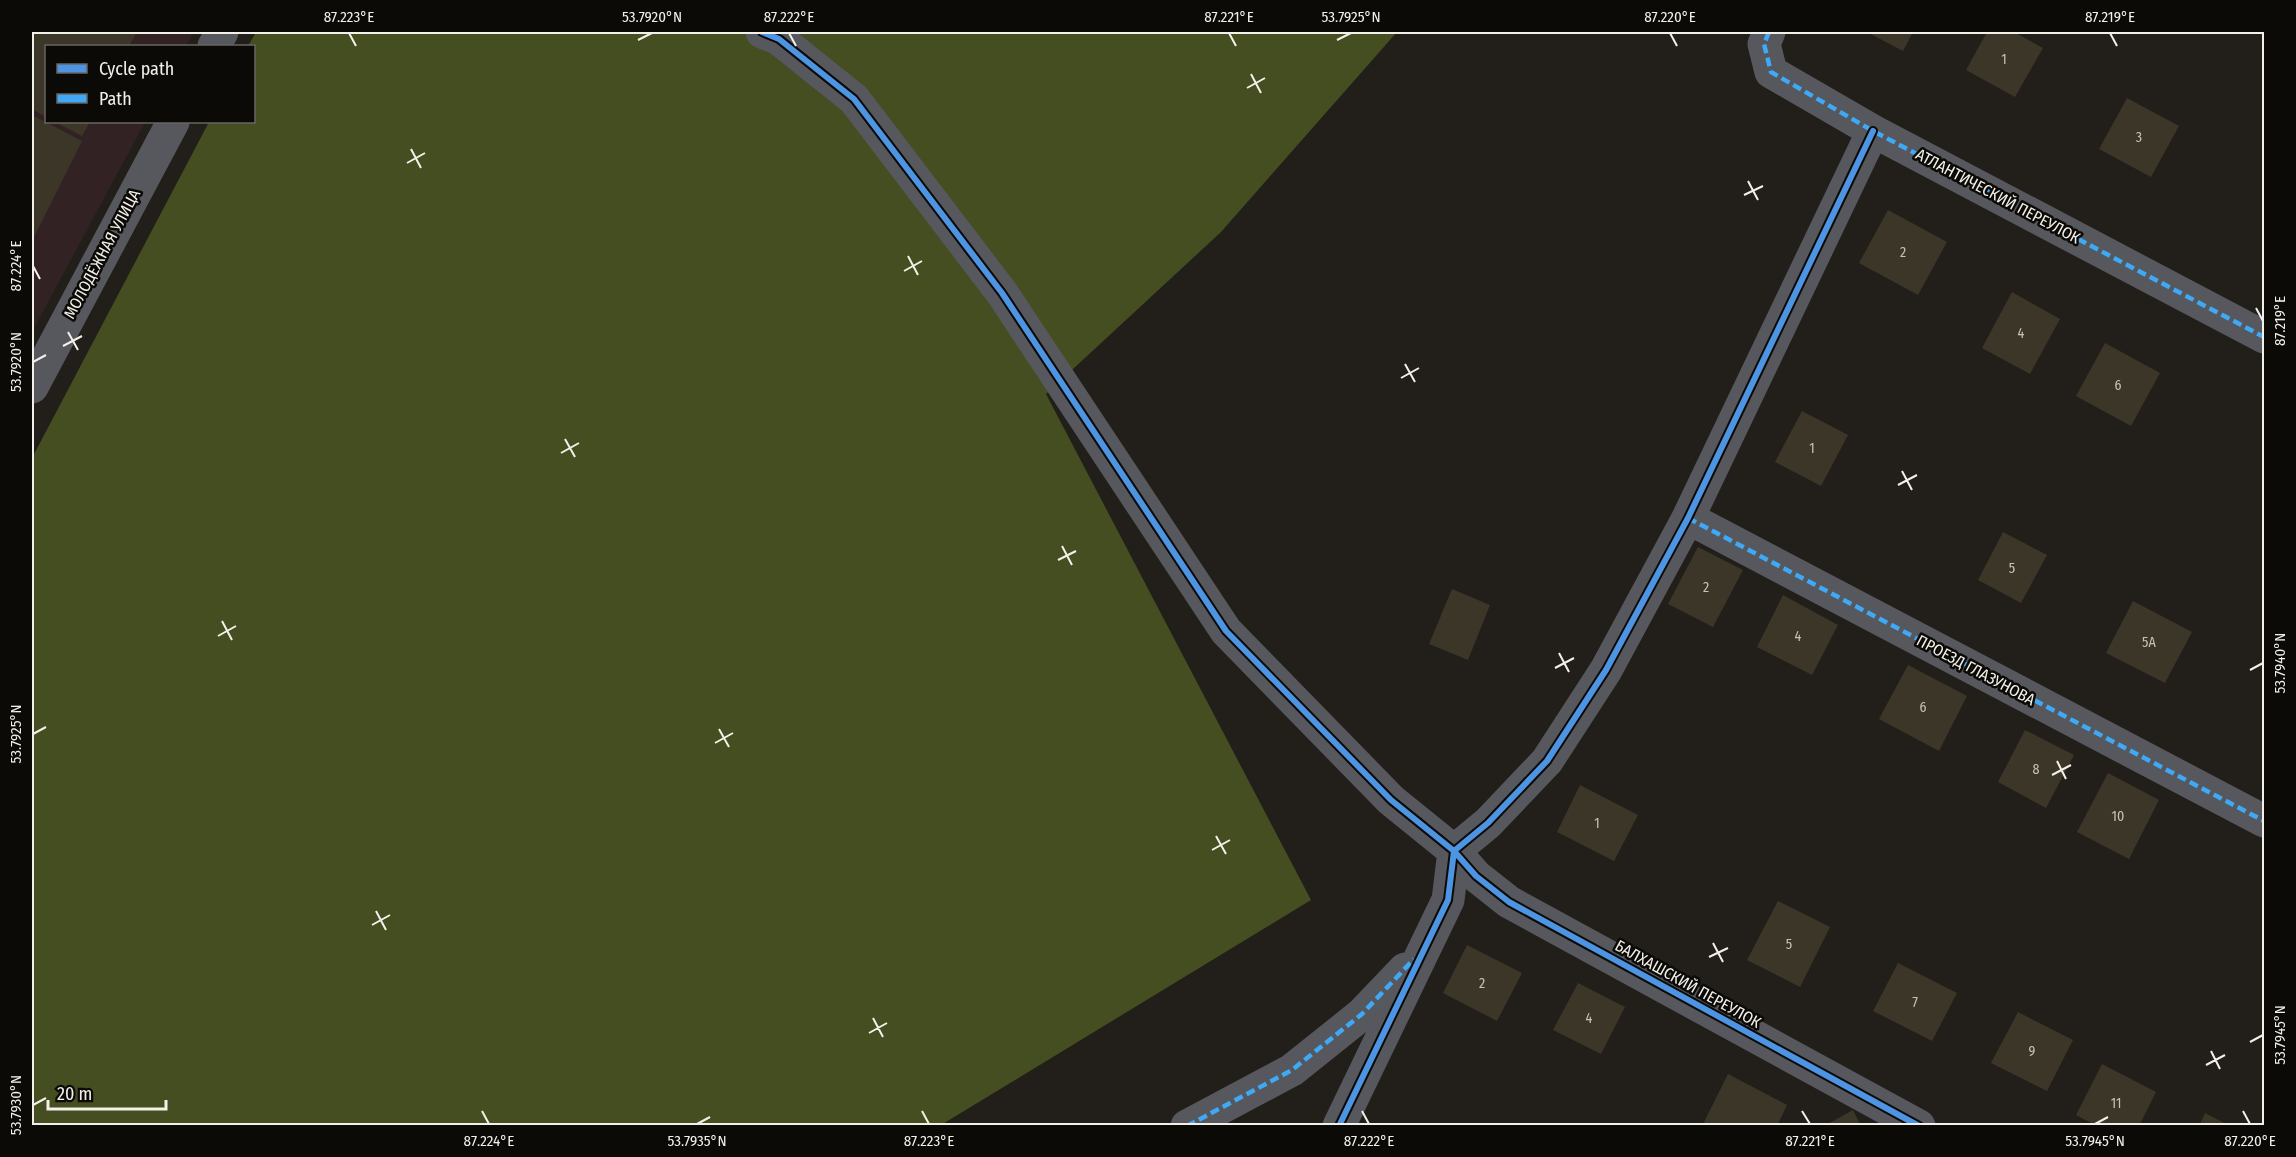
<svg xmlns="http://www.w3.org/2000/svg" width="2296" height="1157" font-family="'Fira Sans Condensed',sans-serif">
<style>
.industrial{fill:#322224}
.forest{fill:#444e20}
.building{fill:#3b3628}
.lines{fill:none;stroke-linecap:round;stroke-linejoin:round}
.street{stroke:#56585d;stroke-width:33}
.quiet{stroke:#3fa9f5;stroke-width:4.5;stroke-dasharray:9 4.5;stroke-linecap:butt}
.cycleway-casing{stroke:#0c0a07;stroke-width:10}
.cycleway{stroke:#4d94e3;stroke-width:6}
.ticks{fill:none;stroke:#f3f0ea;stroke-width:2}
.labels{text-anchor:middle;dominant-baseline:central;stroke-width:5;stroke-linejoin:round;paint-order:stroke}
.number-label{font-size:14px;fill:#c5c2ba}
.street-label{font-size:16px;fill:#f3f0ea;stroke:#0c0a07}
.neatline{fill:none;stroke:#f3f0ea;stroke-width:2}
.ticks-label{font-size:15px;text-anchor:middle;fill:#f3f0ea}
</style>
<rect width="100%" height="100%" fill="#221f1a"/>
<path class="industrial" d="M32,32H194L186,46H46V122H145L32,332Z"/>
<path class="forest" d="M256,32H1397L1221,232L1046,394L1311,900L941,1125L32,1126V458L209,122H254V46H248Z"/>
<path class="building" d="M32,32H137L129,46H46V117L32,109Z
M1867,32H1913L1903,51Z
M1987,32H2014L2043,48L2015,97L1966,70Z
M2127,98L2179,126L2151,177L2099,149Z
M32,115L82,141L32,241Z
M55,122H90L82,136Z
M1888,210L1947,242L1918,295L1859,263Z
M2012,292L2060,319L2030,374L1982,348Z
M2105,343L2160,373L2131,426L2076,396Z
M1802,411L1848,435L1821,486L1775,462Z
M2003,532L2047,555L2021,603L1978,580Z
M1698,547L1743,570L1713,627L1668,604Z
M1452,589L1490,605L1468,660L1429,644Z
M1783,595L1838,625L1812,675L1757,647Z
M2133,601L2192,632L2165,683L2106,653Z
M1908,665L1967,696L1939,751L1879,719Z
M2025,730L2074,755L2046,808L1998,782Z
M2108,773L2159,800L2129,859L2077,832Z
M1580,785L1638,815L1614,861L1557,832Z
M1778,901L1830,927L1800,987L1747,960Z
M1467,945L1522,973L1497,1021L1443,993Z
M1898,963L1957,993L1932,1041L1873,1011Z
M1578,983L1625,1007L1601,1054L1553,1030Z
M2018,1012L2073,1040L2047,1091L1991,1063Z
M2102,1064L2156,1092L2139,1126H2097L2076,1115Z
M1728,1074L1787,1105L1777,1126H1702Z
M1853,1110L1861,1126H1824Z
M2205,1113L2230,1126H2199Z"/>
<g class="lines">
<path class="street" d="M762,32L779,39L854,99L1002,293L1226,631L1391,800L1454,851L1476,876L1509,902L1919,1126
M1769,32L1764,44L1771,72L1873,131L2264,337
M214,46L222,32
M32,387L173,122
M1688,518L2264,821
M1187,1126L1292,1070L1362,1014L1405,969
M1339,1126L1448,900L1454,851L1488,823L1547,761L1606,670L1688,518L1873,131"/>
<path class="quiet" d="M1769,32L1764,44L1771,72L1873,131L2264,337
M1688,518L2264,821
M1187,1126L1292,1070L1362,1014L1414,959"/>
<g class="cycleway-casing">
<path id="cycleway" d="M762,32L779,39L854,99L1002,293L1226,631L1391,800L1454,851L1476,876L1509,902L1919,1126
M1339,1126L1448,900L1454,851L1488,823L1547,761L1606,670L1688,518L1873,131"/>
</g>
<use href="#cycleway" class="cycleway"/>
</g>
<path class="ticks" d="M349,33L356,46M789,33L796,46M1229,33L1236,46M1670,33L1677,46M2110,33L2117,46M638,40L652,33M1337,40L1351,33M1251,74L1261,93M1247,88L1265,78M411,149L421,168M407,163L425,153M1748,181L1758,200M1744,195L1763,186M908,256L918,275M33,266L40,279M904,271L922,261M2256,308L2263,321M68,332L78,350M63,346L82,336M33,362L46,355M1405,364L1415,382M1401,378L1419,368M565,439L575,457M561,453L579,443M1902,471L1912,490M1898,485L1917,475M1062,546L1072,565M1058,560L1076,551M222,621L232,640M218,636L236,626M1559,653L1569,672M1555,668L1574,658M2250,670L2263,663M719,729L729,747M33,734L46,727M715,743L733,733M2057,761L2066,779M2052,775L2071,765M1216,836L1226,854M1212,850L1230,840M376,911L386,930M372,925L390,915M1713,943L1723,962M1709,957L1728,948M873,1018L883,1037M869,1033L887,1023M2250,1042L2263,1035M2211,1051L2220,1069M2206,1065L2225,1055M33,1105L46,1098M482,1111L489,1124M922,1111L929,1124M1362,1111L1369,1124M1802,1111L1810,1124M2243,1111L2250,1124M697,1124L710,1117M2095,1124L2108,1117"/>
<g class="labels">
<g class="number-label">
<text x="2004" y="59">1</text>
<text x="2139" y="137">3</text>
<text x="1903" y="252">2</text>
<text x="2021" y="333">4</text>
<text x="2118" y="385">6</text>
<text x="1812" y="448">1</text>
<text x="2012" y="568">5</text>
<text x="1706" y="587">2</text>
<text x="1798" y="636">4</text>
<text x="2149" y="642">5А</text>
<text x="1923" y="707">6</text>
<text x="2036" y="769">8</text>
<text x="2118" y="816">10</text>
<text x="1597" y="823">1</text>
<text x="1789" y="944">5</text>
<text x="1482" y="983">2</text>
<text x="1915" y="1002">7</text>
<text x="1589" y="1018">4</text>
<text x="2032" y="1051">9</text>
<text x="2116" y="1103">11</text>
</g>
<g class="street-label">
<text transform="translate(1998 196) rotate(28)">АТЛАНТИЧЕСКИЙ ПЕРЕУЛОК</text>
<text transform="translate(102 254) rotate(-62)">МОЛОДЁЖНАЯ УЛИЦА</text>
<text transform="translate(1976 670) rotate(28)">ПРОЕЗД ГЛАЗУНОВА</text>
<text transform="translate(1688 984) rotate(29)">БАЛХАШСКИЙ ПЕРЕУЛОК</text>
</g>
</g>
<rect width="2296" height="1157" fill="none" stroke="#0c0a07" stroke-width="66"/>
<rect x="45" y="45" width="210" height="78" fill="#0c0a07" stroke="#686662" stroke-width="1.5"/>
<rect x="57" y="64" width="30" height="9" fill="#4d94e3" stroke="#686662" stroke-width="1.5"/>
<text x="99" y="75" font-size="18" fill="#f3f0ea">Cycle path</text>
<rect x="57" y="94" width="30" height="9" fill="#3fa9f5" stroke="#686662" stroke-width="1.5"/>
<text x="99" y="105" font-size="18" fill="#f3f0ea">Path</text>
<path d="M48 1100v9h118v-9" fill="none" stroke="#f3f0ea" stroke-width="3"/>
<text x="57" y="1100" font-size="18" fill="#f3f0ea" stroke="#0c0a07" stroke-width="4.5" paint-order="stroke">20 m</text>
<rect x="33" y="33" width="2230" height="1091" class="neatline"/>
<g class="ticks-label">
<text x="349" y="22">87.223°E</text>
<text x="652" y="22">53.7920°N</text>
<text x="789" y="22">87.222°E</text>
<text x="1229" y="22">87.221°E</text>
<text x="1351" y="22">53.7925°N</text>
<text x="1670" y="22">87.220°E</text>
<text x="2110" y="22">87.219°E</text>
<text transform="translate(16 266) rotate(-90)" y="5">87.224°E</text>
<text transform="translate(2280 321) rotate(-90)" y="5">87.219°E</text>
<text transform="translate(16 362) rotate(-90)" y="5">53.7920°N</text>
<text transform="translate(2280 663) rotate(-90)" y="5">53.7940°N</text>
<text transform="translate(16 734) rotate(-90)" y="5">53.7925°N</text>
<text transform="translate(2280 1035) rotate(-90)" y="5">53.7945°N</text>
<text transform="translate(16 1105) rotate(-90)" y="5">53.7930°N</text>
<text x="489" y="1146">87.224°E</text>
<text x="697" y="1146">53.7935°N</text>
<text x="929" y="1146">87.223°E</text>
<text x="1369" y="1146">87.222°E</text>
<text x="1810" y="1146">87.221°E</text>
<text x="2095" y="1146">53.7945°N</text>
<text x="2250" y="1146">87.220°E</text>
</g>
</svg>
